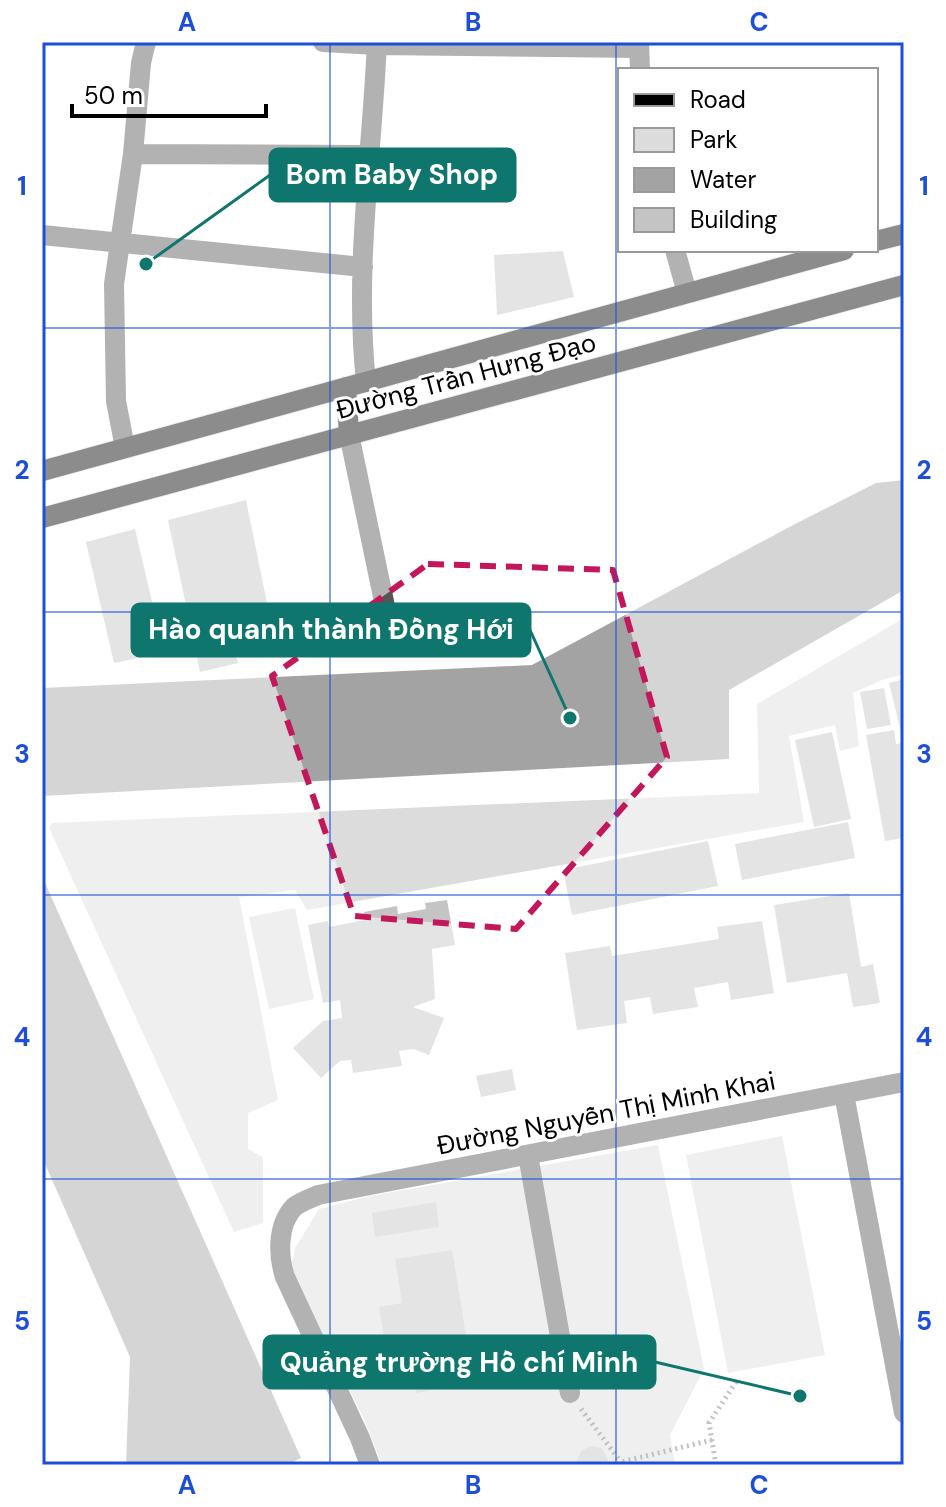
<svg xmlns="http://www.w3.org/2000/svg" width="946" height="1507" font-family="'DM Sans',sans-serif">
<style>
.green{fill:#dcdcdc}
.water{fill:#a3a3a3}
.building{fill:#c4c4c4}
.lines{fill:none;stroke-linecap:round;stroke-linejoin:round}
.major-casing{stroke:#dbdbdb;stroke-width:22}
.path{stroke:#777;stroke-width:5;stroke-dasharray:2 4;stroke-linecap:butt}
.minor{stroke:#555;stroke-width:20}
.major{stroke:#000;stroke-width:20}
.marked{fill:none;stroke:#c2185b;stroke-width:6;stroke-dasharray:16 10;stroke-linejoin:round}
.grid{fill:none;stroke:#1d4ed8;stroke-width:2;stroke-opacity:0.55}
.labels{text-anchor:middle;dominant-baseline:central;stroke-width:6;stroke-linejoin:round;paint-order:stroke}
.street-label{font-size:26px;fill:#000;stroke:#fff}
.leader{fill:none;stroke:#0f766e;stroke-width:3}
.callout-dot{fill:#0f766e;stroke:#fff;stroke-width:3}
.callout{fill:#0f766e;stroke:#0f766e;stroke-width:3}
.callout-label{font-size:28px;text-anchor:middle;font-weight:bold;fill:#fff}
.neatline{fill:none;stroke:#1d4ed8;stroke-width:3}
.grid-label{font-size:26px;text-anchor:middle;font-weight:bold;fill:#1d4ed8}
</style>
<rect width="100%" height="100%" fill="#fff"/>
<path class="green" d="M904,618V674L882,680L853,693L859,746L840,751L835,725L789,736L804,822L307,910L295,890L239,897L278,1100L248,1113V1149L263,1157V1223L234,1232L49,828L52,823L759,793L757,704Z
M295,908L314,999L269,1009L249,917Z
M782,1136L825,1355L728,1373L686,1155Z
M658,1145L704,1369L670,1435L675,1465H382L364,1419L290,1272L295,1248L319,1209L370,1196Z"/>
<path class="water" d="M904,480V590L729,690V759L42,796V688L532,665L795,524L876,483Z
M42,876L301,1458L286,1465H126L130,1357L42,1157Z"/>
<path class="building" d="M563,251L574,297L497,315L494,255Z
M246,500L274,637L234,646L238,663L200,672L168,520Z
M135,529L164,653L114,663L86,542Z
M904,679V740H903L889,683Z
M884,688L891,725L867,729L860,692Z
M894,730L896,744L904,743V838L885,841L866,735Z
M832,732L851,819L814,827L795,740Z
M848,822L855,858L742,880L735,844Z
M708,841L718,886L572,915L563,870Z
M849,893L861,967L873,964L880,1003L853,1007L847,973L787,983L774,905Z
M447,900L455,945L432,949L435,999L413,1007L444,1018L429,1055L413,1049L399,1051L402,1066L353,1073L351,1060L340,1061L321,1078L293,1048L323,1021L342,1018L340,1000L323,1003L308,925L328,921L329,927L365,920L364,912L397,906L398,914L426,909L425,903Z
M762,921L774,993L731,1000L728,982L694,988L698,1007L653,1014L650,997L624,1001L627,1023L577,1030L565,953L610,946L612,956L719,939L717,927Z
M512,1069L516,1090L481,1097L476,1076Z
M436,1202L439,1227L375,1237L372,1213Z
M452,1250L474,1383L416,1393L408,1348L386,1351L379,1307L402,1303L395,1259Z
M591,1446L602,1448L608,1460L606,1465H579L577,1461L581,1451Z"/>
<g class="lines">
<g class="major-casing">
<path id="major" d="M876,241L904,234
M346,387L349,434
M42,471L844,250
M42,518L904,285"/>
</g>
<path class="path" d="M581,1409L621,1462
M618,1465L621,1462L712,1440
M716,1465L709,1423L738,1379"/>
<path class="minor" d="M323,42L377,45L639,48
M639,42L640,70
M133,154L370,155
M42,235L363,267
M675,250L687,293
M366,382C354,270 372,155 377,42
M349,434L391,635
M125,448L116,401L114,284L133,154L141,63L146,42
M844,1094L904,1413
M528,1155L570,1393
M370,1465L360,1438L285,1277C278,1256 277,1225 294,1207C300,1202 311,1198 318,1195L904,1082"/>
<use href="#major" class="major"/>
</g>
<path d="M0 0H946V1507H0ZM428,564L613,570L667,757L516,929L354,916L272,676Z" fill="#fff" fill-opacity=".55" fill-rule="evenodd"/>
<path class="marked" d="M428,564L613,570L667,757L516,929L354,916L272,676Z"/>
<path class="grid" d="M330,42V1465M616,42V1465M42,328H904M42,612H904M42,895H904M42,1179H904"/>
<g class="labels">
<g class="street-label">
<text transform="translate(466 376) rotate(-15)">Đường Trần Hưng Đạo</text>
<text transform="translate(606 1113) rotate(-11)">Đường Nguyễn Thị Minh Khai</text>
</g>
</g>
<path class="leader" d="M146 264L270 175M570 718L530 630M800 1396L655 1362"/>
<g class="callout-dot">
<circle cx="146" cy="264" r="8"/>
<circle cx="570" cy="718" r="8"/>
<circle cx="800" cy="1396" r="8"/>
</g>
<g class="callout">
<rect x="270" y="149" width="245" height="52" rx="8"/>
<rect x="132" y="604" width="398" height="52" rx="8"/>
<rect x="264" y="1336" width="391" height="52" rx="8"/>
</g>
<g class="callout-label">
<text x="392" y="184">Bom Baby Shop</text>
<text x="331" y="639">Hào quanh thành Đồng Hới</text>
<text x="459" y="1372">Quảng trường Hồ chí Minh</text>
</g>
<rect width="946" height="1507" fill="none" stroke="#ffffff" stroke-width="88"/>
<rect x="618" y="68" width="260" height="184" fill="#ffffff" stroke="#999999" stroke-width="2"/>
<rect x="634" y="94" width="40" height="12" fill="#000000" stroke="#999999" stroke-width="2"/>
<text x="690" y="108" font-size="24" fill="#000000">Road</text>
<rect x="634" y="128" width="40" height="24" fill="#dcdcdc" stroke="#999999" stroke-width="2"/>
<text x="690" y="148" font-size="24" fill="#000000">Park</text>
<rect x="634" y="168" width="40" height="24" fill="#a3a3a3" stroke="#999999" stroke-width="2"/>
<text x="690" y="188" font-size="24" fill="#000000">Water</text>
<rect x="634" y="208" width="40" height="24" fill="#c4c4c4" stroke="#999999" stroke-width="2"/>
<text x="690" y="228" font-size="24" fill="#000000">Building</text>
<path d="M72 104v12h194v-12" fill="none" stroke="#000000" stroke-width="4"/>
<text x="84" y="104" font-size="24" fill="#000000" stroke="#ffffff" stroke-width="6" paint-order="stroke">50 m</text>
<rect x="44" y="44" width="858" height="1419" class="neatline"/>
<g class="grid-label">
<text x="187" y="31">A</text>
<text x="473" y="31">B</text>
<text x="759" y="31">C</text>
<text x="22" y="195">1</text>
<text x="924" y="195">1</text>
<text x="22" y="479">2</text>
<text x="924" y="479">2</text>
<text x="22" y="763">3</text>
<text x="924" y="763">3</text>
<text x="22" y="1046">4</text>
<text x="924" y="1046">4</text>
<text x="22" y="1330">5</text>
<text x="924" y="1330">5</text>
<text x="187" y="1494">A</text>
<text x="473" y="1494">B</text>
<text x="759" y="1494">C</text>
</g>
</svg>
